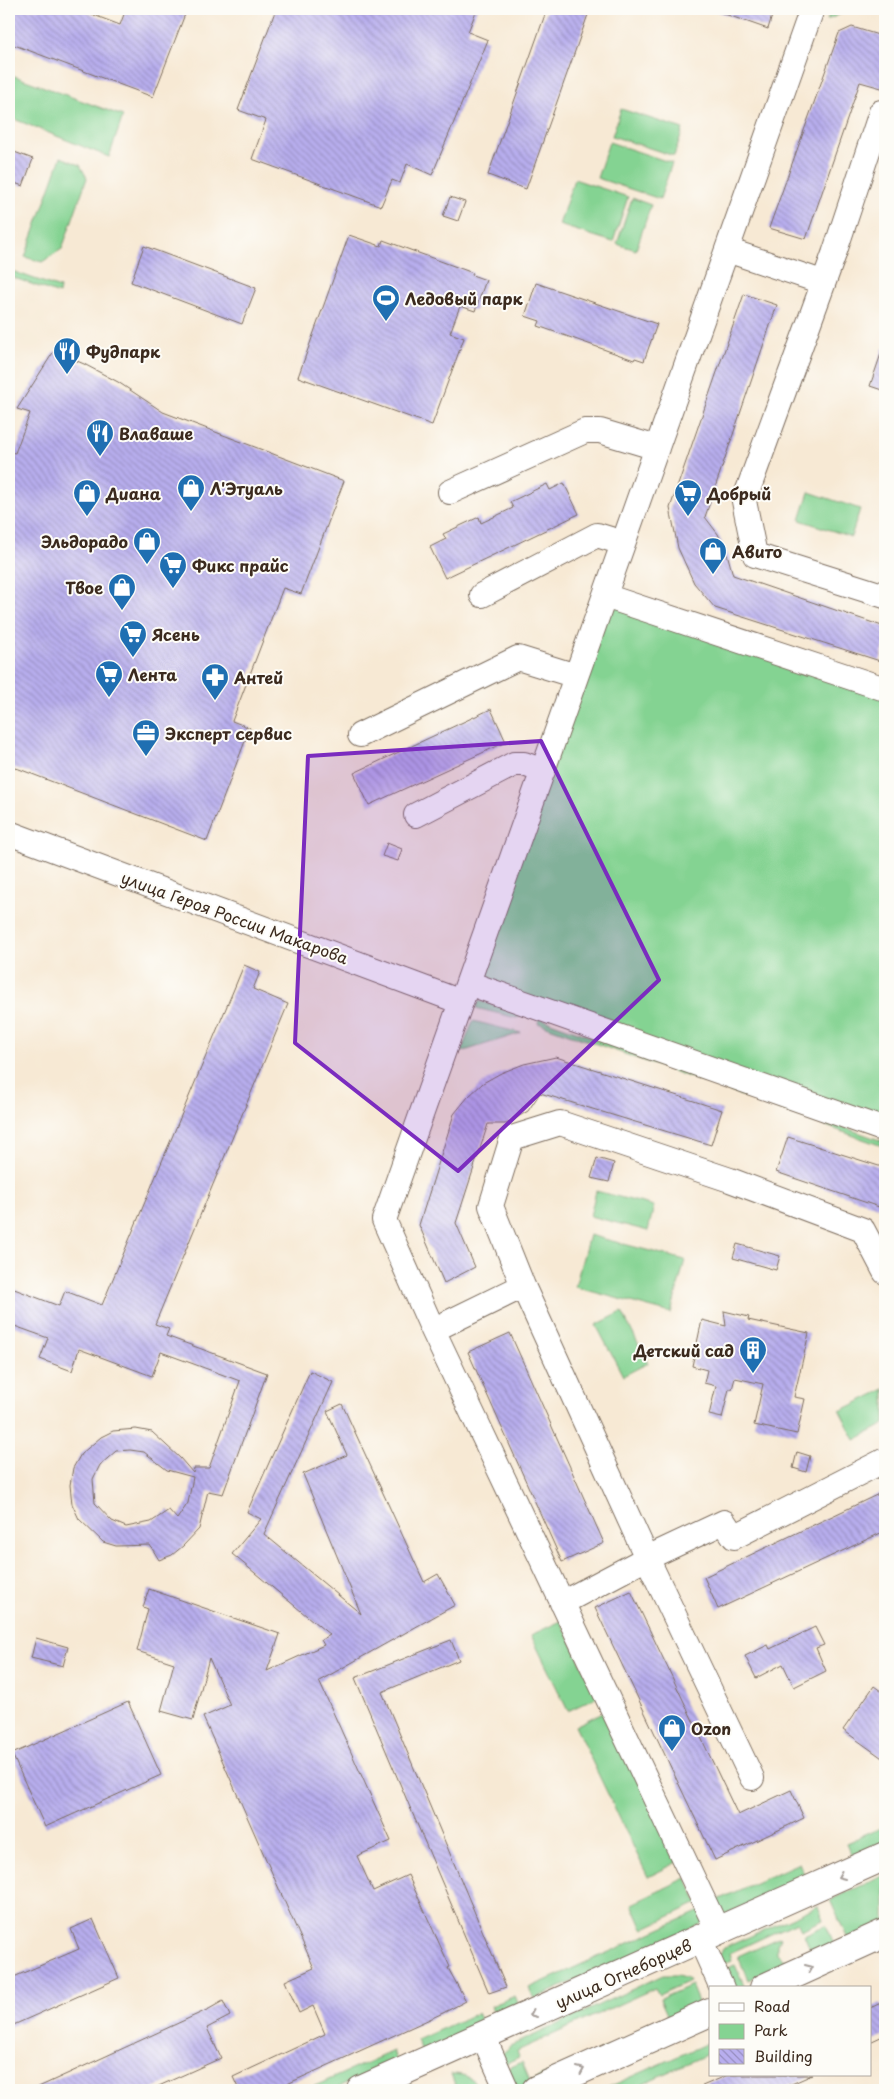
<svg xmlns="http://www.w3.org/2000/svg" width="894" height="2099" font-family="'Playpen Sans',sans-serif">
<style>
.green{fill:#84d392;stroke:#607e58}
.building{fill:url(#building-back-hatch);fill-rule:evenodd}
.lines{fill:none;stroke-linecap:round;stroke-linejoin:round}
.minor-casing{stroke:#7d6d5e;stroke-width:26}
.major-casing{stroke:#7d6d5e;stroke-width:30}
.minor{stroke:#fff;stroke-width:24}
.major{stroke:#fff;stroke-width:28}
.oneway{stroke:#a79f9a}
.marked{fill:#7b2cbf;fill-opacity:0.2;stroke:#7b2cbf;stroke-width:4;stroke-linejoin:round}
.labels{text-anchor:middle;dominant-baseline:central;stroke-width:4;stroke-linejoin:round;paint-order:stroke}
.poi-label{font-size:16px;font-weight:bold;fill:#3b2a1e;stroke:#fdfcf7;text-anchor:start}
.street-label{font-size:16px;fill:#3b2a1e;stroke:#fdfcf7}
</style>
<defs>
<pattern id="building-back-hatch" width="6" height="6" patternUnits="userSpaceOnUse" patternTransform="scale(1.25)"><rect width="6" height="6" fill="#b8aeee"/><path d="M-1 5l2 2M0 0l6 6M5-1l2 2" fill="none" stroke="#978ec0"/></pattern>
</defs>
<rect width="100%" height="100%" fill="#fdfcf7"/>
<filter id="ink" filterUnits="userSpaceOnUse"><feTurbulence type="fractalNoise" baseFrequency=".02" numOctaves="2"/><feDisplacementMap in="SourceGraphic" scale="10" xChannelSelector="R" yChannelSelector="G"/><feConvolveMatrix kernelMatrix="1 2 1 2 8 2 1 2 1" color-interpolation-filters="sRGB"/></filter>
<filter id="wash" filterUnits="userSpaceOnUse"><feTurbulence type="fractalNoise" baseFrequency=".0096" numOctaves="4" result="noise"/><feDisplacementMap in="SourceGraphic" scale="20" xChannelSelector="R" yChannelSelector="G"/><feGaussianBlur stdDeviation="1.12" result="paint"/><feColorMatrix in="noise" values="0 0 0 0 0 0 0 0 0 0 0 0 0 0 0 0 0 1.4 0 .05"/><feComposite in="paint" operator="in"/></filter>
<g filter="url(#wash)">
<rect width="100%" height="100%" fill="#f7e9d4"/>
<path class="green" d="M831,9H852L827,20Z
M9,74L123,116L109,157L9,117Z
M621,109L683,129L674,156L612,136Z
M609,142L672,163L660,199L597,178Z
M61,157L80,165L87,178L62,249L42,262L25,257Z
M574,179L628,197L613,242L559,225Z
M632,198L651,205L636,250L617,244Z
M9,270L60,288L59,294L9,276Z
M809,492L860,509L851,537L800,520Z
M604,599L885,692V1126L473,982Z
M479,1001L522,1013V1016L516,1018L476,1008Z
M539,1018L885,1142V1147L538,1023Z
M473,1021L521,1033L461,1052Z
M596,1191L654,1206L648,1231L590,1216Z
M589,1235L685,1260L671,1313L575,1287Z
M622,1312L648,1363L623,1376L596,1325Z
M885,1389V1424L855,1440L840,1411Z
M561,1621L597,1697L568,1711L531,1635Z
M605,1711L678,1862L648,1877L575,1726Z
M885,1826V1843L852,1857L846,1843Z
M799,1863L806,1878L722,1916L715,1901Z
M885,1875V1931L851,1946L830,1900Z
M686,1878L698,1903L643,1929L632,1904Z
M818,1906L823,1920L801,1930L797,1922L730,1953L732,1960L717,1967V1957L724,1948Z
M700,1911L705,1922L534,1999L529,1988Z
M826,1925L838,1953L763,1988H724L717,1972L735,1965L745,1987L813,1955L804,1935Z
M780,1937L777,1945V1953L782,1958L791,1961L748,1980L738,1956Z
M663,1975H678L687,1978L689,1981L659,1995L655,1988L517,2051L519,2057L499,2067L502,2054L511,2046Z
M691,1985L698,2002L697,2010L532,2090H510L500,2072L522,2062L530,2081L670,2021L660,1999Z
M515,1996L520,2007L495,2016L491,2006Z
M477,2013L483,2025L422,2052L417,2040Z
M710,2042V2053L628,2090H602Z
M393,2051L397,2061L333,2090H306Z
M451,2074C464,2074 474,2077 480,2090H457Z"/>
<g id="blocks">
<path class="building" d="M9,9H78L120,25L126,9H187L153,97L9,43Z
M276,9H477L468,32L488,40L432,175L407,164L400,183L392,180L381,206L252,159L266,120L238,110Z
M547,9H590L526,189L488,175Z
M717,9H774L768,29L716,11Z
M852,27L885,37V89L860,82L806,239L769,228L839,33Z
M9,150L33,159L23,186L9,181Z
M450,197L465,202L458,221L443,216Z
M349,235L381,246L383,240L473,273L472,275L486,280L475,311L460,306L450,333L464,338L432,425L298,377Z
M144,246L256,288L242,324L131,282Z
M536,283L657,324L644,361L635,358L634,360L538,326L540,321L525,316Z
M744,294L777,305L705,517L718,534L728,557L733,575L885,627V644L880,661L715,608L694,583L678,548L670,508Z
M883,348L885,349V391L870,386Z
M54,351L84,364L118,382L163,412L344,481L301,594L283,588L232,721L250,728L207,841L19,769L9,767V452L15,453L30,413L17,409Z
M564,483L579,514L445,578L430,547L446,539L443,534L479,517L481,523L513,508L510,502L547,484L550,490Z
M491,709L506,742L369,805L354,773Z
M387,843L402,849L398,861L382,856Z
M244,965L260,972L253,989L288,1004L155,1324L169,1329L166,1336L267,1373L223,1494L208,1491L199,1529L183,1546L172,1555L159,1560L150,1545L116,1546L103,1542L79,1519L72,1504L70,1485L73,1468L81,1454L101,1437L113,1431L136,1429L152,1432L180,1458L193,1473L194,1468H209L240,1381L161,1352L152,1376L79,1349L72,1371L40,1359L48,1338L9,1324V1287L59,1306L65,1291L102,1305ZM130,1450L144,1452L167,1470L193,1477L188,1503L177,1519L169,1510L151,1522L126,1527L112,1521L95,1503L93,1479L100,1465L116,1451Z
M556,1057L722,1110L711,1145L540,1093L528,1111L506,1124H488L456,1223L475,1267L444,1283L419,1225L454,1114L468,1097L483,1083L501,1073L524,1064Z
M788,1137L885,1168V1209L776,1172Z
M597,1158L614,1163L609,1182L591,1178Z
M737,1244L780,1256L776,1270L733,1258Z
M724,1311L749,1317L748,1320L809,1333L794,1397L805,1399L797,1434L754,1425L763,1384L735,1378L732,1389H729L722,1418L709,1415L716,1386L704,1383L707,1370L692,1366L702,1320L726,1326Z
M510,1333L604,1543L562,1562L468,1352Z
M310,1371L333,1382L264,1534L361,1614L303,1474L347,1455L327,1411L342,1404L424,1582L438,1574L455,1605L319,1681L391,1841L357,1856L373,1891L408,1875L450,1967L448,1968L466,2001L443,2013L274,2090H239L233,2077L325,2034L313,2006L299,2013L285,1981L314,1968L203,1717L230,1705L209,1658L193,1720L161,1711L174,1663L137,1651L148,1609L143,1607L149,1589L280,1634L267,1671L324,1645L321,1640L330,1635L232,1554L261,1519L247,1512Z
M797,1452L810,1456L806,1472L793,1468Z
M885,1491V1531L718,1609L704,1577Z
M631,1591L738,1815L791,1790L804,1818L715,1860L595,1608Z
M815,1627L824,1645L816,1648L826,1671L794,1687L783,1664L756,1678L745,1656L768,1645L770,1649Z
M36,1638L68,1647L63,1666L31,1658Z
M451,1640L459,1660L382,1692L506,1987L489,1993L355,1678Z
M874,1686L885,1694V1760L843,1730Z
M128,1702L161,1775L45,1827L12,1754Z
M93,1919L119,1978L9,2027V1979L79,1949L71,1929Z
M223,2001L230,2016L207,2028L221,2058L150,2090H32L209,2009Z
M881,2003L885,2012V2035L870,2042V2008Z
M728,2075H812L778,2090H693Z"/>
</g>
</g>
<g filter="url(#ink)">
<use href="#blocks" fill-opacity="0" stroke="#7d6d5e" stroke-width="1"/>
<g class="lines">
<g class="minor-casing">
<path id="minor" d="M885,113L881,112L834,254L744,501L755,555L885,596
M727,250L822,282
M450,492L585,431H600L657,448
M482,595L597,535L623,543
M605,596L885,689
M360,735L518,658L576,676
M416,815L514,764H524L543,771
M9,833L461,1002
M468,983L885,1130
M433,1330L523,1286
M562,1603L647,1558L724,1522L734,1537L885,1460
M752,1778L647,1558L523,1286L491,1206L512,1138L560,1123L730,1180L863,1230L885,1272
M718,1931L433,1330L384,1220L812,9
M700,1939L722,1988
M483,2036L507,2090"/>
</g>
<g class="major-casing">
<path id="major" d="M764,1988L885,1933
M361,2090L885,1856
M536,2090L710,2012"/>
</g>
<use href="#minor" class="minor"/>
<use href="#major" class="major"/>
</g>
<defs><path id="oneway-chevron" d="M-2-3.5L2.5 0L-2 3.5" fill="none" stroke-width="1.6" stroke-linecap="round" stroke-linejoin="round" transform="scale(1.25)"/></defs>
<g class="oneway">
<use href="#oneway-chevron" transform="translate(841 1876) rotate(156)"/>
<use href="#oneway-chevron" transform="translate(809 1968) rotate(-24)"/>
<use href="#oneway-chevron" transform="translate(533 2014) rotate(156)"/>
<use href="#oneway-chevron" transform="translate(581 2070) rotate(-24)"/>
</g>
</g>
<path class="marked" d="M541,741L659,980L458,1171L295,1043L308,756Z"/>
<defs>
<g id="stadium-pin" transform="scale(1.4375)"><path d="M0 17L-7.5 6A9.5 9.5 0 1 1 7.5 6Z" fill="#1f6fb2" stroke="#fdfcf7"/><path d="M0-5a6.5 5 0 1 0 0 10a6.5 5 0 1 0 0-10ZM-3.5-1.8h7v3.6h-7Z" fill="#fff"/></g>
<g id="restaurant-pin" transform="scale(1.4375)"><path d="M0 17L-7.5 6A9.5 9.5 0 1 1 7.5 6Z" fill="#1f6fb2" stroke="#fdfcf7"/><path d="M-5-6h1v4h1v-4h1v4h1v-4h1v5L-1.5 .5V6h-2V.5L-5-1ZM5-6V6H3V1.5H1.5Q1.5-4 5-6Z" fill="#fff"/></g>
<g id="shop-pin" transform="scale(1.4375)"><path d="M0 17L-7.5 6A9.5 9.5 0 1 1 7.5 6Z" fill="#1f6fb2" stroke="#fdfcf7"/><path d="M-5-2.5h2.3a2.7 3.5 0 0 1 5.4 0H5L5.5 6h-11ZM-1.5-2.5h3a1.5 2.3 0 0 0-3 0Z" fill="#fff"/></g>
<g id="supermarket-pin" transform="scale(1.4375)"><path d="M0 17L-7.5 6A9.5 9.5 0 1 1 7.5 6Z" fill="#1f6fb2" stroke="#fdfcf7"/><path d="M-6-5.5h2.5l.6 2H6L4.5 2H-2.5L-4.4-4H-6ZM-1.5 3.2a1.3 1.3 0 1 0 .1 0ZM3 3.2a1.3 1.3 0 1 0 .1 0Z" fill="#fff"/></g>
<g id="pharmacy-pin" transform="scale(1.4375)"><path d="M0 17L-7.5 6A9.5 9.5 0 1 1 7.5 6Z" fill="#1f6fb2" stroke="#fdfcf7"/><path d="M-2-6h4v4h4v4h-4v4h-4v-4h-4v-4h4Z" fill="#fff"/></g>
<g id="office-pin" transform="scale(1.4375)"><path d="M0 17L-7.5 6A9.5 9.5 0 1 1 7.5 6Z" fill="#1f6fb2" stroke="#fdfcf7"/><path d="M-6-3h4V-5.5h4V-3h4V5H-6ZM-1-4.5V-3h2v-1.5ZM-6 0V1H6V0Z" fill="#fff"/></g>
<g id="building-pin" transform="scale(1.4375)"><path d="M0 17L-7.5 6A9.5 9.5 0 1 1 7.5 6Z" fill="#1f6fb2" stroke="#fdfcf7"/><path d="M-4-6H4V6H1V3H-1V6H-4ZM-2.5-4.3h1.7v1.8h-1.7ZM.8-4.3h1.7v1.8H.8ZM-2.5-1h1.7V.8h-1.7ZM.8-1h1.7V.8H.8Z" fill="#fff"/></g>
</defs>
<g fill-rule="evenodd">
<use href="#stadium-pin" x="386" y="298"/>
<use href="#restaurant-pin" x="67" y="351"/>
<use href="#restaurant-pin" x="100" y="433"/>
<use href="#shop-pin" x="191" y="488"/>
<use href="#shop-pin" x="87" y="493"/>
<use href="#supermarket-pin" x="688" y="493"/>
<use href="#shop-pin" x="147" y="541"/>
<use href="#shop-pin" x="713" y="551"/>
<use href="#supermarket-pin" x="173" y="565"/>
<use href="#shop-pin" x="122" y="587"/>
<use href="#supermarket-pin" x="133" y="634"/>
<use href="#supermarket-pin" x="109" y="674"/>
<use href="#pharmacy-pin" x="215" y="677"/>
<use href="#office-pin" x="146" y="733"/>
<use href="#building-pin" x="753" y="1350"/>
<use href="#shop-pin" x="672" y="1728"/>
</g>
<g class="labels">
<g class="poi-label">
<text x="405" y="298">Ледовый парк</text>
<text x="86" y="351">Фудпарк</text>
<text x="119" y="433">Влаваше</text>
<text x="210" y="488">Л'Этуаль</text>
<text x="106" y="493">Диана</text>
<text x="707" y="493">Добрый</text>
<text x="128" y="541" text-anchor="end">Эльдорадо</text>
<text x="732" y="551">Авито</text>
<text x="192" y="565">Фикс прайс</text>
<text x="103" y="587" text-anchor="end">Твое</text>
<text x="152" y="634">Ясень</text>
<text x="128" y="674">Лента</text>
<text x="234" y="677">Антей</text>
<text x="165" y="733">Эксперт сервис</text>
<text x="734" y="1350" text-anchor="end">Детский сад</text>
<text x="691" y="1728">Ozon</text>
</g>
<g class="street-label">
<text transform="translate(235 917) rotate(20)">улица Героя России Макарова</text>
<text transform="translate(623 1973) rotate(-24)">улица Огнеборцев</text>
</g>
</g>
<rect width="894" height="2099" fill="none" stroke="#fdfcf7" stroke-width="30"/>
<rect x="709" y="1986" width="162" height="90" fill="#fdfcf7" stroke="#afa8a0"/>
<rect x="719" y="2003" width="25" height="8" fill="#ffffff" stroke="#afa8a0"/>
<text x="754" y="2012" font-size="15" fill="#3b2a1e">Road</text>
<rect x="719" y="2024" width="25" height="15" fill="#84d392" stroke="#afa8a0"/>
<text x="754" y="2036" font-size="15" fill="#3b2a1e">Park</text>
<rect x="719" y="2049" width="25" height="15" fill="url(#building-back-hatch)" stroke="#afa8a0"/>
<text x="754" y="2062" font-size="15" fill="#3b2a1e">Building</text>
</svg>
